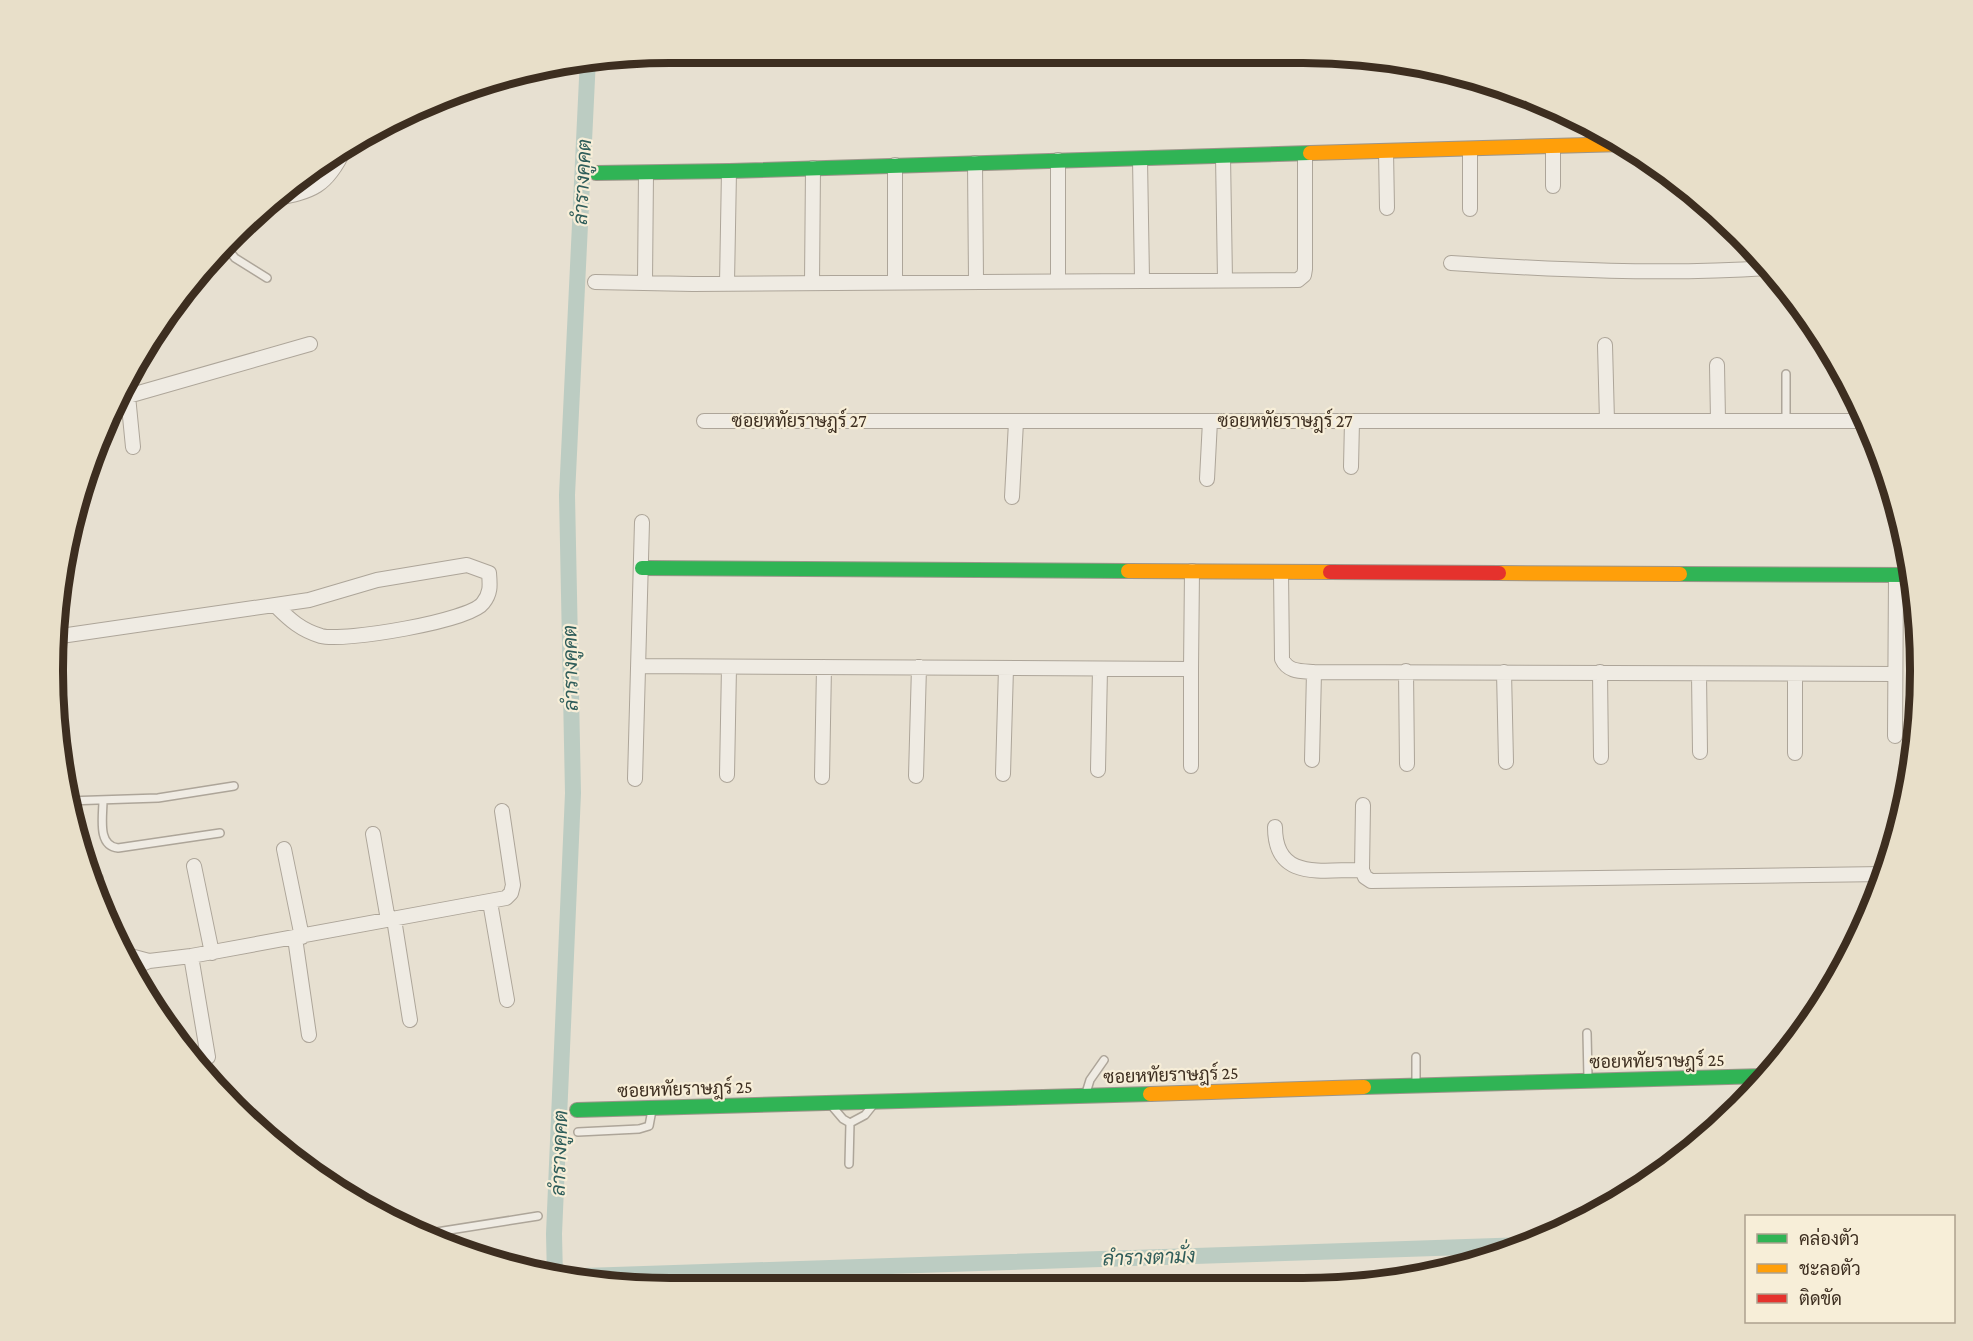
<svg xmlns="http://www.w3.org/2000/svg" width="1973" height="1341" font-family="'Crimson Pro',Sarabun,serif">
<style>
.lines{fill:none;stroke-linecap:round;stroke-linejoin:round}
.canal{stroke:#bcccc2;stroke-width:16}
.lane-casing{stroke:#ada599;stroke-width:10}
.street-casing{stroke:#ada599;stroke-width:16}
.fast-casing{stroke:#9c958a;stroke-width:16}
.slow-casing{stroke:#9c958a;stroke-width:16}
.jam-casing{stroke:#9c958a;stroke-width:16}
.lane{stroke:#efebe3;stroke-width:7}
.street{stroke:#efebe3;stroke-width:14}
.fast{stroke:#30b455;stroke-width:14}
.slow{stroke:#ff9f0a;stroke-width:14}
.jam{stroke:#e5322d;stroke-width:14}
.labels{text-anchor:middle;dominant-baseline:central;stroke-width:4.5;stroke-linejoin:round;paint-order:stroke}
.street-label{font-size:18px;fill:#3d2e20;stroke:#f7eed8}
.water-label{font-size:20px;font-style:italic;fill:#2f5d5a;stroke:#f7eed8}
.rim{fill:none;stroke:#3d2e20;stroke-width:8}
</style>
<rect width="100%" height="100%" fill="#e7e0d1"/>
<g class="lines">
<path class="canal" d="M554,1277L1527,1245
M555,1277L554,1234L573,793L567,495L588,58"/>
<g class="lane-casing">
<path id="lane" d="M225,246L235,258L267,278
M1786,421V374
M103,800C103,817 97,846 118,848L220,833
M67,801L158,798L234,786
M1587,1033L1588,1078
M1416,1083V1057
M1086,1093L1090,1080L1104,1060
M831,1105L843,1119L850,1123L849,1164
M850,1123L865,1115L873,1105
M578,1132L639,1129L649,1126L652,1110
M424,1234L538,1216"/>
</g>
<g class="street-casing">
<path id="street" d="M1553,146V186
M1470,149V209
M1386,151L1387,208
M1223,156L1225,280
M1140,159L1142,279
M1058,160V280
M975,163L976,280
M270,200C312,191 326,189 345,148
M1451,263C1557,270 1663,275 1768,268
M595,282L693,284L1298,280L1304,275L1305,269V154
M645,282L646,173
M895,282V165
M727,283L729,171
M812,283L813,168
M1605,345L1607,421
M1717,365L1718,420
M128,396L133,447
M121,397L128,396L310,344
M704,421H1867
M1351,467L1352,421
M1207,479L1210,421
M1012,497L1016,422
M1281,572L1282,659C1288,672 1300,671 1314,672L1895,674
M54,637L309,600L377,580L467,565L489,573C490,585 491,593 483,603C470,621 344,642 321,636C301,630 290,620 276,606
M638,666L1191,669L1192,571
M1191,669V766
M1406,671L1407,764
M1504,672L1506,762
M1600,672L1601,757
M1699,674L1700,752
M1795,674V753
M1895,736L1896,575
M1312,760L1314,672
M1098,770L1100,669
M1003,774L1006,668
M727,775L729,667
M916,776L919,667
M822,777L824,667
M635,779L642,522
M1363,805L1362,870L1365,877L1371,881L1884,874
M1275,827C1275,882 1323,869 1362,870
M373,834L388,920
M284,849L302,937
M194,866L212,953
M96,879V897
M490,902L507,1000
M394,919L410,1020
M295,938L309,1035
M123,954L149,961
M191,956L208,1057
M130,969L149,961L191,956L506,898L511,893L513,885L502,811"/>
</g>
<g class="fast-casing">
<path id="fast" d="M596,173L729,171L1310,153
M642,568L1128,571
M1680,574L1911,575
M1364,1087L1765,1076
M577,1110L1150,1094"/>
</g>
<g class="slow-casing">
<path id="slow" d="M1310,153L1624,144
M1128,571L1330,572
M1499,573L1680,574
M1150,1094L1364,1087"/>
</g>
<g class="jam-casing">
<path id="jam" d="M1330,572L1499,573"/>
</g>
<use href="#lane" class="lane"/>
<use href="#street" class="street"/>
<use href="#fast" class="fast"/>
<use href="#slow" class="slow"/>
<use href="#jam" class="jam"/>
</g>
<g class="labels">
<g class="street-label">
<text x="799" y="421">ซอยหทัยราษฎร์ 27</text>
<text x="1285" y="421">ซอยหทัยราษฎร์ 27</text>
<text transform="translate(1657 1061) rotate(-1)">ซอยหทัยราษฎร์ 25</text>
<text transform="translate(1171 1075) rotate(-2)">ซอยหทัยราษฎร์ 25</text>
<text transform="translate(685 1089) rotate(-2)">ซอยหทัยราษฎร์ 25</text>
</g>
<g class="water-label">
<text transform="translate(582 182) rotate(-87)">ลำรางคูคต</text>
<text transform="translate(570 668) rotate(-91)">ลำรางคูคต</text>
<text transform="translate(559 1153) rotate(-88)">ลำรางคูคต</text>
<text transform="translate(1149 1257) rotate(-2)">ลำรางตามั่ง</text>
</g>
</g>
<path d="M0 0H1973V1341H0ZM670 63H1303A607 607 0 0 1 1910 670V671A607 607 0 0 1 1303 1278H670A607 607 0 0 1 63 671V670A607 607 0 0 1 670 63Z" fill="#e8dfc9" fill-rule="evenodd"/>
<path class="rim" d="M670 63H1303A607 607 0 0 1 1910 670V671A607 607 0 0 1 1303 1278H670A607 607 0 0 1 63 671V670A607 607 0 0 1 670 63Z"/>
<rect x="1745" y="1215" width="210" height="108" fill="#f7eed8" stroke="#ada18e" stroke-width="1.5"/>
<rect x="1757" y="1234" width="30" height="9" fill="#30b455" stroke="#ada18e" stroke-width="1.5"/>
<text x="1799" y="1245" font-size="18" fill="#3d2e20">คล่องตัว</text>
<rect x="1757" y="1264" width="30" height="9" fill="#ff9f0a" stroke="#ada18e" stroke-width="1.5"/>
<text x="1799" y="1275" font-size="18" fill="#3d2e20">ชะลอตัว</text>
<rect x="1757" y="1294" width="30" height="9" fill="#e5322d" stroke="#ada18e" stroke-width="1.5"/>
<text x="1799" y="1305" font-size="18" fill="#3d2e20">ติดขัด</text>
</svg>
